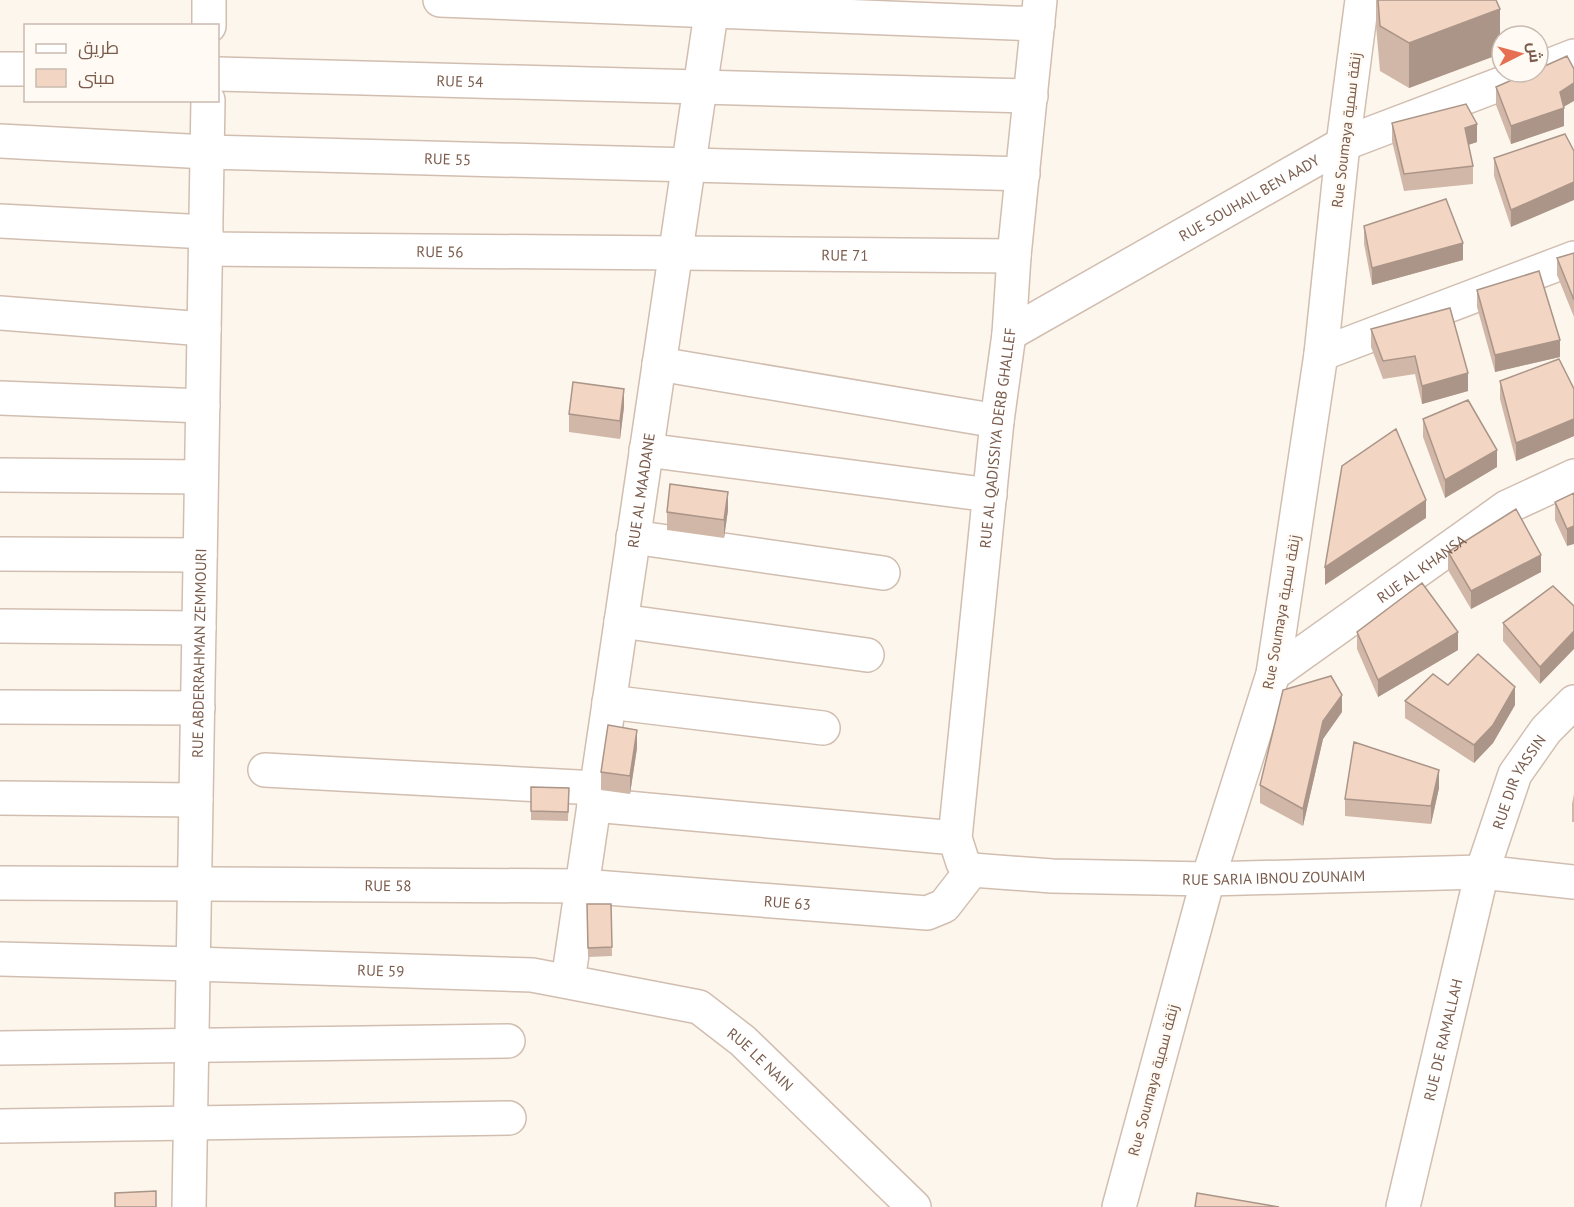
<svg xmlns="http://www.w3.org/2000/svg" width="1574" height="1207" font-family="'PT Sans',Cairo,sans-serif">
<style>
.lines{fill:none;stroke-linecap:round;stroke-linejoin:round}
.minor-casing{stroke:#d1beb0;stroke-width:36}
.minor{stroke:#fff;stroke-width:33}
.wall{fill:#d1b7a8}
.shaded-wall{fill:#aa9588}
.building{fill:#f3d5c3;stroke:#aa9588;stroke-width:1.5}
.labels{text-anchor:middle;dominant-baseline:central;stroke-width:4.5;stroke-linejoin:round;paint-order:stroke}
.street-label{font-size:15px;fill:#7a5c4d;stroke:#fffaf3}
</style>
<rect width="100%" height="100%" fill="#fdf6ec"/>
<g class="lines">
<g class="minor-casing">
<g id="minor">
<path d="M440,0L1038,24"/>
<path d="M209,26V0"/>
<path d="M0,69H26"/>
<path d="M1538,70L1574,56"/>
<path id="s1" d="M218,74L1031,96"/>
<path id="s2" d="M0,141L207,152L1023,174"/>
<path d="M0,221L206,232"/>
<path id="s3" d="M206,249L1014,256"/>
<path d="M0,313L204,329"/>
<path id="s4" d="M1009,334L1343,144L1532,72"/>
<path d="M1321,354L1574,258"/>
<path d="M659,364L997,421"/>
<path d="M0,398L203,406"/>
<path d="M646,450L990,495"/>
<path d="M0,475L201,477"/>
<path d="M633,537L883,573"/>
<path d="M0,554L200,555"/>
<path d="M621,621L867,655"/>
<path d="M0,626L199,628"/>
<path id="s5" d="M1273,674L1507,507L1574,476"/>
<path d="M609,702L823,728"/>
<path d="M0,707L198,708"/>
<path d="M265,770L597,788"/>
<path d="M0,798L196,800"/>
<path d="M594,805L955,838"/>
<path id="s6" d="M972,870L963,863L955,838L997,421L1009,334L1014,256L1040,0"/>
<path id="s7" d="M972,870L1052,876L1208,879L1482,872L1574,882"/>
<path id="s8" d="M0,883L582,886L927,913L944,906L972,870"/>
<path id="s9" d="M0,959L193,964L532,975L699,1007L743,1041L914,1207"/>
<path id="s10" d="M568,981L713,0"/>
<path d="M0,1048L508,1041"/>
<path d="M0,1126L509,1118"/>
<path id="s11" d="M189,1207L208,100"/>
<path d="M1119,1207L1208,879L1273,674L1321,354L1343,144L1362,0"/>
<path id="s12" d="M1403,1207L1482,872L1515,774L1546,730L1574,702"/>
</g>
</g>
<use href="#minor" class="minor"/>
</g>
<path class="wall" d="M1376,0H1496L1500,54L1409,88L1380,71L1376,26Z
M1496,87L1564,107V126L1511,144L1496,105Z
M1392,123L1477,142L1468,145L1473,166V184L1404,191L1392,141Z
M1565,134L1511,227L1494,176V158Z
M1364,226L1463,260L1372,285L1364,244Z
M1574,253V317L1557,275V258Z
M1477,290L1560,357L1495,372L1477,307Z
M1450,308L1468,391L1422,404L1415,374L1383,379L1371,347V329Z
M1500,381L1574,389V436L1516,461L1500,399Z
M624,407L620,439L569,432V414Z
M1423,419L1497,467L1445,498L1423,437Z
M1574,493L1567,546L1555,520V502Z
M728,510L724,538L667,530V512Z
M1448,552L1541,572L1471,609L1448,570Z
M1553,586L1540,684L1503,641V623Z
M1357,632L1458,650L1378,697L1357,649Z
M1448,685L1515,705L1493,743L1474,763L1405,718V701Z
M1342,712L1323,739L1303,826L1260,803V785Z
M637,748L630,794L601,790V772Z
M531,787L569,788L568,821L531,820Z
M1439,788L1431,824L1345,816V799Z
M1574,794V822H1572V804Z
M587,904H611L612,956L588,957Z"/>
<path class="shaded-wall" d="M1500,9V54L1409,88V43Z
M1574,83V101L1560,109L1564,108V126L1511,144V126L1560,92Z
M1477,124V142L1465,146V128Z
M1574,182V200L1511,227V210Z
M1463,243V260L1372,285V268Z
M1560,340V357L1495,372V355Z
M1468,373V391L1422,404V386Z
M624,389V407L620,439V421Z
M1574,419V436L1516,461V443Z
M1497,450V467L1445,498V480Z
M728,492V510L724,538V520Z
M1426,500V518L1325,585V567Z
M1574,526V544L1567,546V529Z
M1541,555V572L1471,609V591Z
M1574,631V649L1540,684V667Z
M1458,632V650L1378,697V680Z
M1515,687V705L1493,743L1474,763V745Z
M1342,695V712L1323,739L1303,826V809L1323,721Z
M637,730V748L630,794V776Z
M1439,770V788L1431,824V806Z"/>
<path class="building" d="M1378,0H1496L1500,9L1409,43L1380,26Z
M1567,56L1574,69V83L1560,92L1564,108L1511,126L1496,87L1530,72H1538V69Z
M1466,104L1477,124L1465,128L1473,166L1404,174L1392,123Z
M1565,134L1574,151V182L1511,210L1494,158Z
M1446,199L1463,243L1372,268L1364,226Z
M1574,253V300L1557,258Z
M1539,271L1560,340L1495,355L1477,290Z
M1450,308L1468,373L1422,386L1415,356L1383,361L1371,329Z
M1559,359L1574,389V419L1516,443L1500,381Z
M573,382L624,389L620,421L569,414Z
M1468,400L1497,450L1445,480L1423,419Z
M1396,429L1426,500L1325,567L1342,466Z
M670,484L728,492L724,520L667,512Z
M1574,493V526L1567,529L1555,502Z
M1516,509L1541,555L1471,591L1448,552Z
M1422,583L1458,632L1378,680L1357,632Z
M1553,586L1574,606V631L1540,667L1503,623Z
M1478,654L1515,687L1493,725L1474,745L1405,701L1433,674L1448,685Z
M1331,676L1342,695L1323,721L1303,809L1260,785L1283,690Z
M608,725L637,730L630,776L601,772Z
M1354,742L1439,770L1431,806L1345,799Z
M531,787L569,788L568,812L531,811Z
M587,904H611L612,947L588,948Z
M156,1191V1207H115V1193Z
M1197,1193L1279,1207H1195Z"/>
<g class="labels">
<g class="street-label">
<text stroke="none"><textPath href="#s1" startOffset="242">RUE 54</textPath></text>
<text transform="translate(1346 130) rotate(-83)">Rue Soumaya زنقة سمية</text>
<text stroke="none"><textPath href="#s2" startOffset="448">RUE 55</textPath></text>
<text stroke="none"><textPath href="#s4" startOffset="276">RUE SOUHAIL BEN AADY</textPath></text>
<text stroke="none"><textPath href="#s3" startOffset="234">RUE 56</textPath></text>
<text stroke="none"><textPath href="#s3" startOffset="639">RUE 71</textPath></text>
<text stroke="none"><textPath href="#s6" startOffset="440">RUE AL QADISSIYA DERB GHALLEF</textPath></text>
<text stroke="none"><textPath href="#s10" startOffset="496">RUE AL MAADANE</textPath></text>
<text stroke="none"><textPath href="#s5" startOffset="182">RUE AL KHANSA</textPath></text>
<text transform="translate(1281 612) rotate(-80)">Rue Soumaya زنقة سمية</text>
<text stroke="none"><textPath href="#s11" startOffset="554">RUE ABDERRAHMAN ZEMMOURI</textPath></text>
<text stroke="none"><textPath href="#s12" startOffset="442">RUE DIR YASSIN</textPath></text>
<text stroke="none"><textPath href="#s7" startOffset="302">RUE SARIA IBNOU ZOUNAIM</textPath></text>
<text stroke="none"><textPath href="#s8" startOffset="388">RUE 58</textPath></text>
<text stroke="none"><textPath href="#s8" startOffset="788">RUE 63</textPath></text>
<text stroke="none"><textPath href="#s9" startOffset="381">RUE 59</textPath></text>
<text stroke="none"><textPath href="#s12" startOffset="172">RUE DE RAMALLAH</textPath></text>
<text stroke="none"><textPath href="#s9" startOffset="783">RUE LE NAIN</textPath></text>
<text transform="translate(1153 1080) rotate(-75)">Rue Soumaya زنقة سمية</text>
</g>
</g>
<rect x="24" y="24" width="195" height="78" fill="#fffaf3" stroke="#cabbb1" stroke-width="1.5"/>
<rect x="36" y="44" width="30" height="9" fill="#ffffff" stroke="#cabbb1" stroke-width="1.5"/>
<text x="78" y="54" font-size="18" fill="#7a5c4d">طريق</text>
<rect x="36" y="69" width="30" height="18" fill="#f3d5c3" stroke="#cabbb1" stroke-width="1.5"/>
<text x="78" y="84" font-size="18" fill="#7a5c4d">مبنى</text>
<g transform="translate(1520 54) rotate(84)"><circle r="28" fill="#fffaf3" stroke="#cabbb1" stroke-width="1.5"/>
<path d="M0-4.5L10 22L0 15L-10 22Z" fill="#e76f51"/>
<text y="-9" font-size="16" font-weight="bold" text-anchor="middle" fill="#7a5c4d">ش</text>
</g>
</svg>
